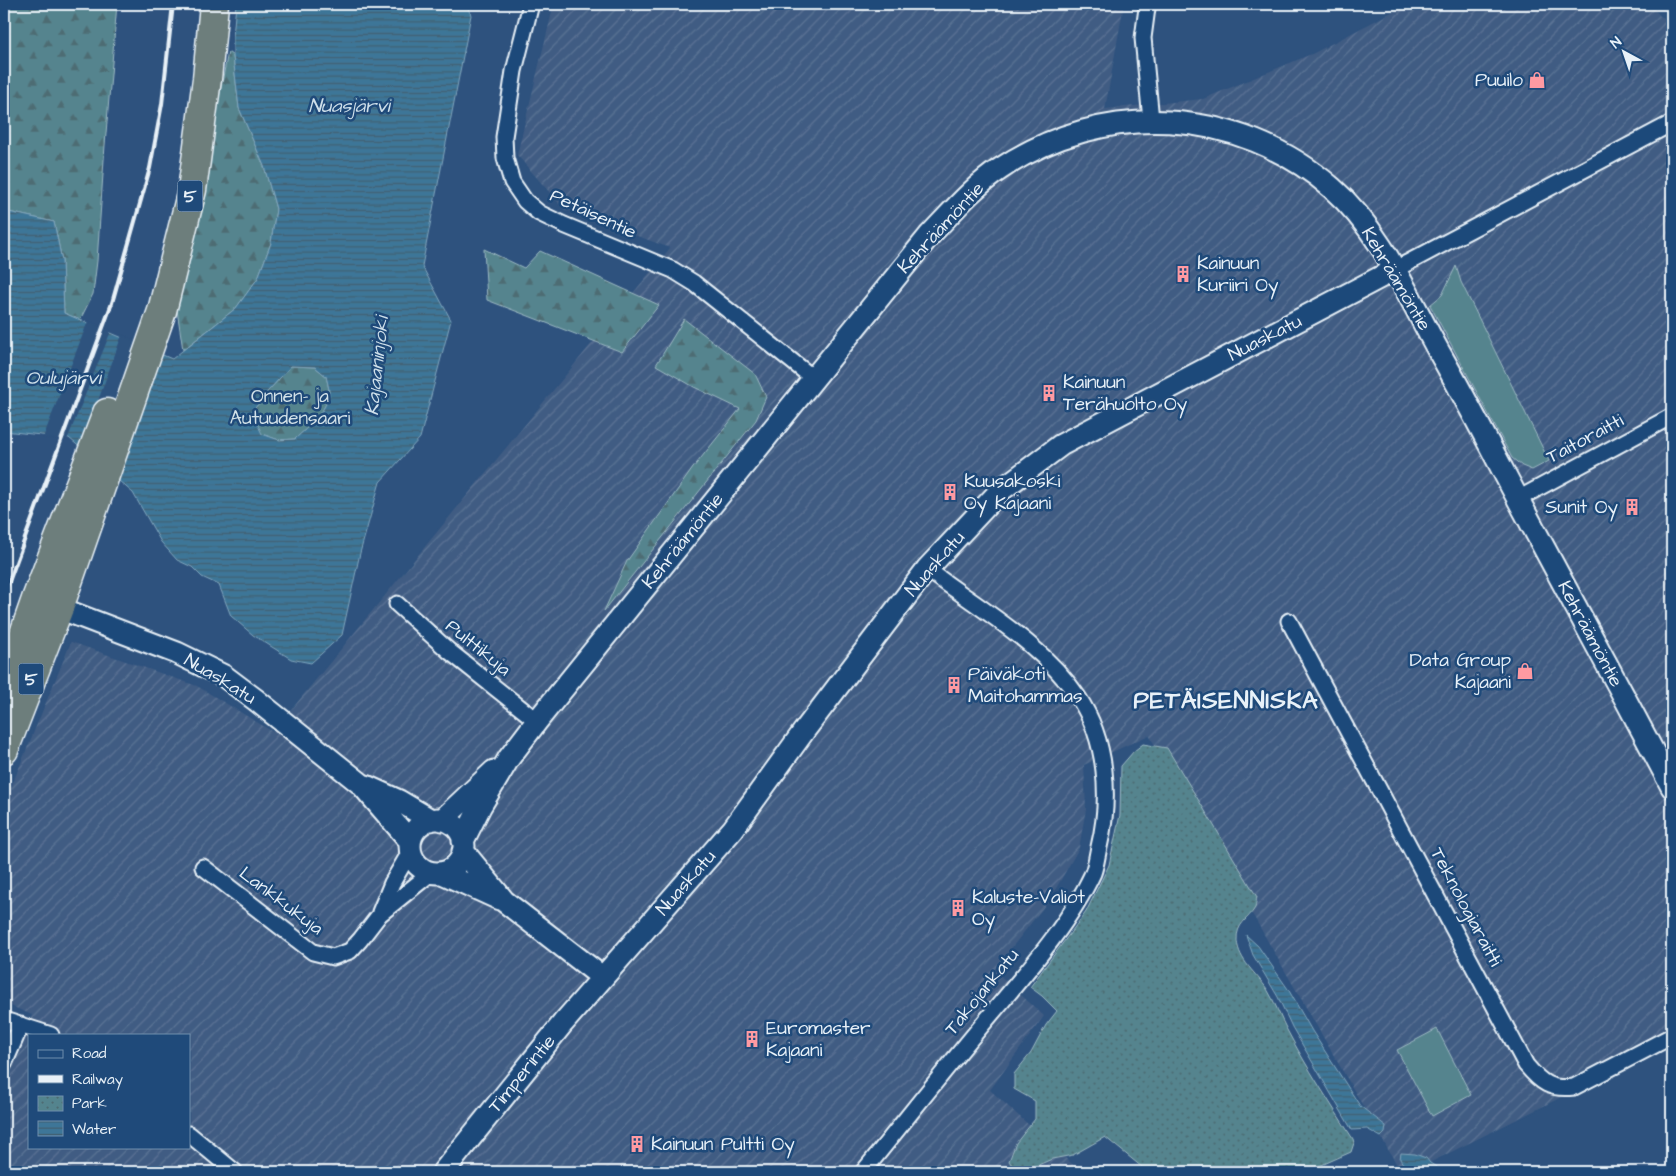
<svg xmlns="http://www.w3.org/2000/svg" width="1676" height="1176" font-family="'Architects Daughter',sans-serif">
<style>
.industrial{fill:url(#industrial-furrows);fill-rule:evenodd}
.green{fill:#54848e;stroke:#9ebac3}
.forest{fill:url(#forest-firs);stroke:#9ebac3}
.park{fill:url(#park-dots);stroke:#9ebac3}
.water{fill:url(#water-rules);stroke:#82a7be;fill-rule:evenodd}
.pier{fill:#2e527e}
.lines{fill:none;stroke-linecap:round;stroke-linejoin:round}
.street-casing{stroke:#e8f1f8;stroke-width:19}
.secondary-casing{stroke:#e8f1f8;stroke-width:25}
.highway-casing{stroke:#e8f1f8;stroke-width:31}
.street{stroke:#1f4a7a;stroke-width:15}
.secondary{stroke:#1f4a7a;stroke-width:21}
.highway{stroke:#6d7e7c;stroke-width:28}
.rail{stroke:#e8f1f8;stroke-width:4}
.labels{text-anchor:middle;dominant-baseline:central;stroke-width:5;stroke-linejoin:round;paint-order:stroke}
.shield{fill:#1f4a7a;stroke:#acbfd2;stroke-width:1}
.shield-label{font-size:18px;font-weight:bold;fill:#e8f1f8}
.poi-label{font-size:19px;fill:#e8f1f8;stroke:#1f4a7a;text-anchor:start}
.street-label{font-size:19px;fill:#e8f1f8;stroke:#1f4a7a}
.park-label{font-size:19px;fill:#d2e1e8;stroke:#1f4a7a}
.water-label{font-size:20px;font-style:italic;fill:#cedfea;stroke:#1f4a7a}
.district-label{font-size:24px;font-weight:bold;letter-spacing:1px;fill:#e8f1f8;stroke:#1f4a7a}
</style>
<defs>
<pattern id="industrial-furrows" width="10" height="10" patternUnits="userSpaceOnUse" patternTransform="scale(1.25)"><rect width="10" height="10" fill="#405c83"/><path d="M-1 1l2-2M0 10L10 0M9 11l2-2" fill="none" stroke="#5c7495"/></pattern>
<pattern id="forest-firs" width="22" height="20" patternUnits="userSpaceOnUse" patternTransform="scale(1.25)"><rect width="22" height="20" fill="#54848e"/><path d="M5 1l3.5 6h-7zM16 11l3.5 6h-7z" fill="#4e6c73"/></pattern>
<pattern id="park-dots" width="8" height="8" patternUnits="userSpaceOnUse" patternTransform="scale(1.25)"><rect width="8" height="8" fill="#54848e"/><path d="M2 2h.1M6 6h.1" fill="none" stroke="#4e6c73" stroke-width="1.8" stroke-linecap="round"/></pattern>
<pattern id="water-rules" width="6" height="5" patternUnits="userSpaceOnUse" patternTransform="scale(1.25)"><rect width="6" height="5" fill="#3e7698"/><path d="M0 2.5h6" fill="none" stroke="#425f71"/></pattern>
</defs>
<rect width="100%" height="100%" fill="#2e527e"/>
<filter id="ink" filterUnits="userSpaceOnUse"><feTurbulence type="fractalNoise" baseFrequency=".02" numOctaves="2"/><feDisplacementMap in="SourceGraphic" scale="10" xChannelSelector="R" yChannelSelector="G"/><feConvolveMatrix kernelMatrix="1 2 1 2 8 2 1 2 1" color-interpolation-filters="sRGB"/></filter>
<g filter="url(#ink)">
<path class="industrial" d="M554,4H1124L1105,109L1203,99L1314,53L1407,4H1650L1660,16L1672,21V1042L1411,1172H1401L1149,735L1084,765L1086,809L1079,848L1050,899L994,970L1044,1016L990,1090L1081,1172H4V1089L32,1015L4,1003V804L71,642L197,686L273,732L670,248L564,209L517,155ZM29,1035H189V1147H29Z"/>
<path class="green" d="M1456,266L1461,282L1549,461L1532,470L1522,466L1512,458L1430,305L1442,295Z
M1437,1029L1471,1095L1432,1116L1397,1050Z"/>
<path class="forest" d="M4,4H117L105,145L97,261L93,294L80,320L64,313L62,261L54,222L4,211Z
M228,52L233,56L239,108L264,166L276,209L271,243L258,278L236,308L183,350L177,310Z
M484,249L524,268L540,251L659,305L622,352L487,300Z
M684,319L755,374L766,397L756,420L604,611L627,561L693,468L740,409L694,387L656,365Z
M291,366L315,367L326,376C327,381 329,387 329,392C328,411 308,427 295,439L279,440L261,434L252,412L268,391Z"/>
<path class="park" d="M1143,744L1167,748L1257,897C1256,900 1256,905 1255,908C1248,920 1236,923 1237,941C1239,961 1256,973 1267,989C1275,1002 1280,1017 1287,1030C1307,1068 1330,1103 1353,1139L1354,1143L1351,1152L1306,1172H1148L1105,1137L1073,1155L1052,1159L1029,1169L1017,1172L1009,1161L1016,1143L1035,1119V1101L1014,1089V1074L1031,1053L1046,1025L1057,1011L1042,996L1030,987L1086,912L1109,865L1120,815L1121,766L1134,751Z"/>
<path class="water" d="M236,4H466L471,15L422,266L451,320L420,438L380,482L360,553L342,635L311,663L291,659L253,635L231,616L219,585L202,577L192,567L177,560L161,542L133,493L69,438L4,431V211L54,222L62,261L64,313L172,359L236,308L258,278L271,243L276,209L264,166L239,108L233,56V37ZM291,366L315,367L326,376C327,381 329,387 329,392C328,411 308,427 295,439L279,440L262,434L252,412L268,391Z
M1246,935L1258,946L1288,989L1312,1031L1360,1106L1386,1126L1385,1133L1381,1137L1367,1129L1352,1130L1292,1027L1278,997L1253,955Z
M1401,1153L1415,1154L1426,1158L1430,1163L1444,1172H1413L1403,1164L1400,1159Z"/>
<path class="pier" d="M88,321L111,331L67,440L43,438Z
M122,335L159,351L80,450Z"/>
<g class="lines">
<g class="street-casing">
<path id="street" d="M531,4L514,71L504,137L505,158L512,182L525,201L539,213L564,225L673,270L694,283L813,378
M1149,4L1147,8L1143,38L1151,120
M1394,270L1672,123
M1518,499L1672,416
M397,604L449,651L537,721
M1289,621L1526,1065C1541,1083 1550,1090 1574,1087L1672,1036
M203,867L313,952L333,957L350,951L360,940L380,914L431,873
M380,912L392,883L410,852
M4,1020L51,1035
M4,1064L21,1025
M189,1134L235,1172
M863,1172C903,1123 942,1073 983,1024C1021,978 1068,927 1093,873C1096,865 1097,856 1099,847C1111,798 1107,740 1078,697C1042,643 978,608 927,569"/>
</g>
<g class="secondary-casing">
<path id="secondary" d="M59,608L177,653L224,676L256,700L361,784L410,841
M366,786L399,801L431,820
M410 846a27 27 0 1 1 54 0a27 27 0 1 1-54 0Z
M442,820L494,771
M463,841L480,807L509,758L537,721L929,236C952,212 973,187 1000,169C1103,100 1238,106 1332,188C1381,231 1407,294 1438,350C1467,401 1493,452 1520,503C1571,598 1622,692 1672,787
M463,851L504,901L602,977
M442,873L499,899
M443,1172L563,1023L733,829L804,731L927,569L1001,490L1061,445L1394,270"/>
</g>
<g class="highway-casing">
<path id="highway" d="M4,691L36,599L107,413
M4,750L59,608L162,311L192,190L207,79L214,4"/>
</g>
<use href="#street" class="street"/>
<use href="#secondary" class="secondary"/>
<use href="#highway" class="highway"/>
<path class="rail" d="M4,595L112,303L150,168L162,104L173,4"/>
</g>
</g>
<defs>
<g id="shop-bare" transform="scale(1.35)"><path d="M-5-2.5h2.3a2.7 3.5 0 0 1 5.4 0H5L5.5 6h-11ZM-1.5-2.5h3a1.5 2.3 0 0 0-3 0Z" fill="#ff9aa2" stroke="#1f4a7a" stroke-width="2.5" paint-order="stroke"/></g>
<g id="building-bare" transform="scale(1.35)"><path d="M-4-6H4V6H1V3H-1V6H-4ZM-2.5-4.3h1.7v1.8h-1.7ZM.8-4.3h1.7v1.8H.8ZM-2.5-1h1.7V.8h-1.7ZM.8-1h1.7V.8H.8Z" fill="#ff9aa2" stroke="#1f4a7a" stroke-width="2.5" paint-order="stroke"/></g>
</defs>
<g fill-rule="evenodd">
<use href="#shop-bare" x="1537" y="80"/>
<use href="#building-bare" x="1183" y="274"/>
<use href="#building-bare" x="1049" y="393"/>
<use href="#building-bare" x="950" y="492"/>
<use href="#building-bare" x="1632" y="507"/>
<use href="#shop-bare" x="1525" y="671"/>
<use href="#building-bare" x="954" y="685"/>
<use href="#building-bare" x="958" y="908"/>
<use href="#building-bare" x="752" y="1039"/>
<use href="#building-bare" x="637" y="1144"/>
</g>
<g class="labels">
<g class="shield">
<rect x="177.5" y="180.5" width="25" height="31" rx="4"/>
<rect x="18.5" y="663.5" width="25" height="31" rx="4"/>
</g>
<g class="shield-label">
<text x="190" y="196">5</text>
<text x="31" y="679">5</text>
</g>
<g class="poi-label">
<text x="1523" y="80" text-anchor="end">Puuilo</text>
<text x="1197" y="263">Kainuun<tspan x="1197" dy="22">Kuriiri Oy</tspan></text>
<text x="1063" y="382">Kainuun<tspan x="1063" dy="22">Terähuolto Oy</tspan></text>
<text x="964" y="481">Kuusakoski<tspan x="964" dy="22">Oy Kajaani</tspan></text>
<text x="1618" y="507" text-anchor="end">Sunit Oy</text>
<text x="1511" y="660" text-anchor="end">Data Group<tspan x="1511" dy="22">Kajaani</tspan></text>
<text x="968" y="674">Päiväkoti<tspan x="968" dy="22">Maitohammas</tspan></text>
<text x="972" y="897">Kaluste-Valiot<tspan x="972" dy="22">Oy</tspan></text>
<text x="766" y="1028">Euromaster<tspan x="766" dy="22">Kajaani</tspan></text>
<text x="651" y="1144">Kainuun Pultti Oy</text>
</g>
<g class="street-label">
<text transform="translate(593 214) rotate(25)">Petäisentie</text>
<text transform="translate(941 228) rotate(-47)">Kehräämöntie</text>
<text transform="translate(1396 279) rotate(59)">Kehräämöntie</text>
<text transform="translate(1265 338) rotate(-27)">Nuaskatu</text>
<text transform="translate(1585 439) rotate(-28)">Taitoraitti</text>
<text transform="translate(683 541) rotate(-51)">Kehräämöntie</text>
<text transform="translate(935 564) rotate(-49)">Nuaskatu</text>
<text transform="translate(1590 634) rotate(62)">Kehräämöntie</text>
<text transform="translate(478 648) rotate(39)">Pulttikuja</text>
<text transform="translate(220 679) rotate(31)">Nuaskatu</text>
<text transform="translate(686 883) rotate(-49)">Nuaskatu</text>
<text transform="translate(281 901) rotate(37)">Lankkukuja</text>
<text transform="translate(1466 907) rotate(62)">Teknologiaraitti</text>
<text transform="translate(982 992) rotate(-51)">Takojankatu</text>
<text transform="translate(522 1074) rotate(-51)">Timperintie</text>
</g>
<g class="park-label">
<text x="290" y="396">Onnen- ja<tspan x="290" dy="22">Autuudensaari</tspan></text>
</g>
<g class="water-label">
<text x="349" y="106">Nuasjärvi</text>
<text transform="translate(377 366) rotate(-84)">Kajaaninjoki</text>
<text x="63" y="378">Oulujärvi</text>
</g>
<g class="district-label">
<text x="1226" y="701">PETÄISENNISKA</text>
</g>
</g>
<rect width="1676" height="1176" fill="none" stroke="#1f4a7a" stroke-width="20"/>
<rect x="10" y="10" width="1656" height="1156" fill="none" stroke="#e8f1f8" stroke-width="2" filter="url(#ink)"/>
<rect x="28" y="1034" width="162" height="115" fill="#1f4a7a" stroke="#6f8dac"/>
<rect x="38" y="1050" width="25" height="8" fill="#1f4a7a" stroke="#6f8dac"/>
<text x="72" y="1058" font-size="15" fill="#e8f1f8">Road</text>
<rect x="38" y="1075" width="25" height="8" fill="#e8f1f8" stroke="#6f8dac"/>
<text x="72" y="1084" font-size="15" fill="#e8f1f8">Railway</text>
<rect x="38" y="1096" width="25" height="15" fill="url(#park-dots)" stroke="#6f8dac"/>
<text x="72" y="1108" font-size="15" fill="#e8f1f8">Park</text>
<rect x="38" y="1121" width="25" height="15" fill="url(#water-rules)" stroke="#6f8dac"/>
<text x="72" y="1134" font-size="15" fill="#e8f1f8">Water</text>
<g transform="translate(1624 52) rotate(320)" stroke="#1f4a7a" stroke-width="4" paint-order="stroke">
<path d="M0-4L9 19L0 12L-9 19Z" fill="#e8f1f8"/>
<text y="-8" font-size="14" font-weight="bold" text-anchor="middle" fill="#e8f1f8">N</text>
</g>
</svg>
